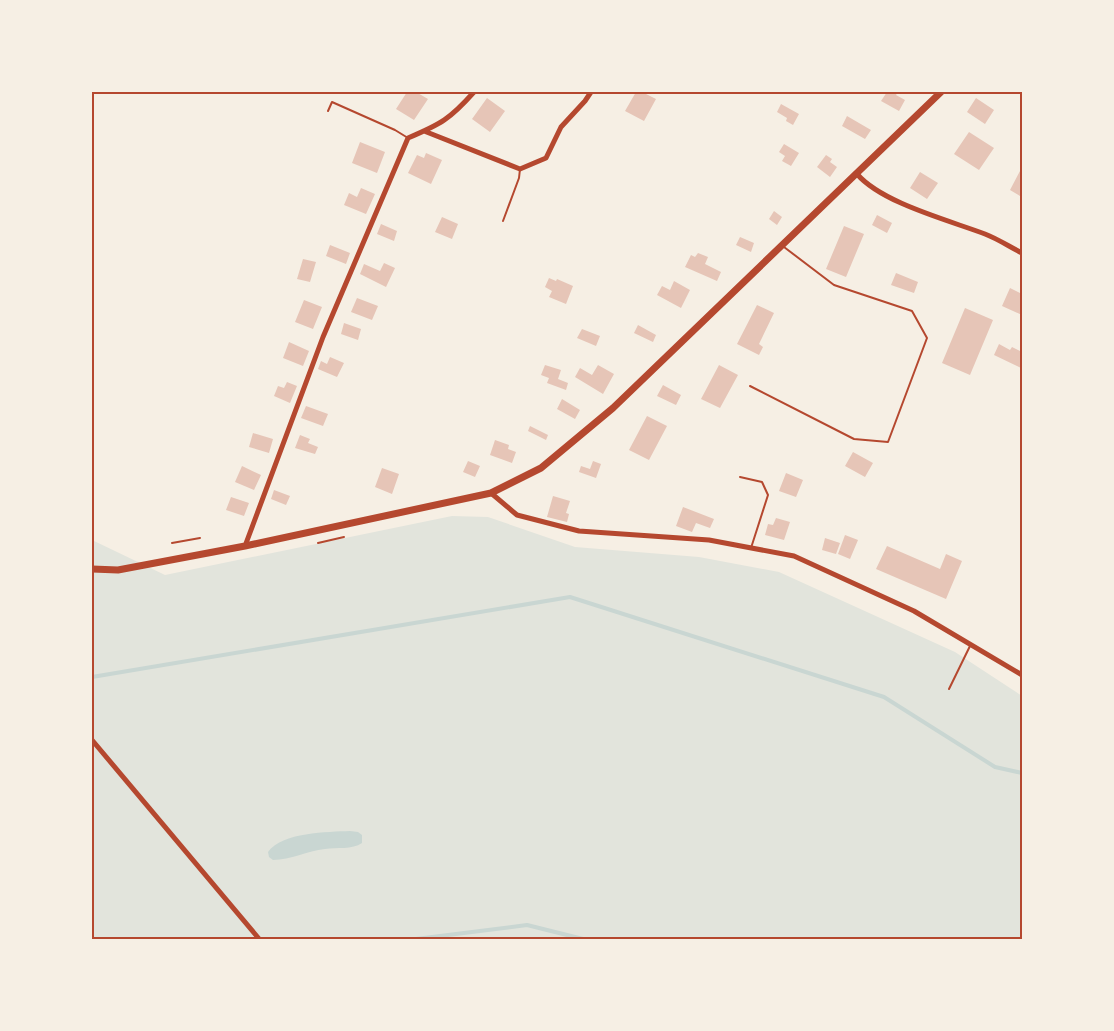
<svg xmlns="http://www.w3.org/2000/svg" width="1114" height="1031" font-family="Montserrat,sans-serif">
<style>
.green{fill:#e2e4dc}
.water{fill:#c9d6d2}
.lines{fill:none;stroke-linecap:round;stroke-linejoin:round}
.stream{stroke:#c9d6d2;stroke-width:4}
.building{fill:#e6c5b7}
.path{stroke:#b5482f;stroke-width:2}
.service{stroke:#b5482f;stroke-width:2}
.minor{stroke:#b5482f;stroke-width:5}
.tertiary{stroke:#b5482f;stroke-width:7}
.neatline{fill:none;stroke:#b5482f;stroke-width:2}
</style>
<rect width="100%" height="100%" fill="#f6efe4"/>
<path class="green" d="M452,516L488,517L575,547L699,557L779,572L955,652L1022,696V939H92V540L165,575Z"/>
<path class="water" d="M350,831L358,832L362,835V843C352,850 337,847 325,849C307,851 291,860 273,860L269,857L268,852C282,832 328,832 350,831Z"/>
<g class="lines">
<path class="stream" d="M92,677L570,597L884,697L995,767L1022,773
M408,940L527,925L587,940"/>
</g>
<path class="building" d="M407,92H416L428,99L414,120L396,109Z
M636,92H642L656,99L644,121L625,111Z
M887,92H898L896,95L905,100L899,111L881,101Z
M487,98L505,111L490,132L472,119Z
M976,98L994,110L985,124L967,112Z
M781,104L799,114L793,125L786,121L787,118L777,112Z
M847,116L871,130L865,139L842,126Z
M969,132L994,148L979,170L954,154Z
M360,142L385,152L377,173L352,163Z
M784,144L799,153L791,166L782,161L785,156L779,152Z
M426,153L442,160L431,184L408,173L417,155L424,158Z
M826,155L832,159L830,162L837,167L830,177L817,167Z
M1020,171L1022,172V191L1020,196L1010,190Z
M920,172L938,183L927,199L910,188Z
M361,188L375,194L366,214L344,205L349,193L357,197Z
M774,211L782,217L777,225L769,219Z
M877,215L892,223L887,233L872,225Z
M442,217L458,224L452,239L435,232Z
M381,224L397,231L394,241L377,234Z
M844,226L864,234L846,277L826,269Z
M740,237L754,243L751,252L736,245Z
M330,245L350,253L346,264L326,256Z
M698,253L708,257L705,264L721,272L717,281L685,267L691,255L695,257Z
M303,259L316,262L310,282L297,279Z
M384,263L395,268L386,287L360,274L364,264L380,271Z
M896,273L918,282L914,293L891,285Z
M549,278L556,281L557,279L573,286L566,304L549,297L552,291L545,287Z
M674,281L690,290L681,308L657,295L662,286L670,290Z
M1010,288L1022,294V315L1002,306Z
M357,298L378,306L372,320L351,312Z
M304,300L322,307L313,329L295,322Z
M757,305L774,313L759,344L763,347L759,355L737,344Z
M965,308L993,320L970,375L942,363Z
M344,323L361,329L358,340L341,334Z
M638,325L656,335L653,342L634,333Z
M582,329L600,336L596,346L577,338Z
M289,342L309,351L303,366L283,358Z
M999,344L1010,350L1012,347L1022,352L1021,368L994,355Z
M330,357L344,363L337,377L318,369L321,361L327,364Z
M545,365L561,370L558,379L568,383L566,390L547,383L549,378L541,375Z
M598,365L614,374L603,394L575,377L580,368L592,375Z
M719,365L738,375L720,408L701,399Z
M287,382L297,386L290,403L274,396L278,386L284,388Z
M663,385L681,395L676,405L657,396Z
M562,399L580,410L575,419L557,409Z
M306,406L328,414L323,426L301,418Z
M647,416L667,426L649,460L629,450Z
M530,426L548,435L546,440L528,431Z
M253,433L273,439L269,453L249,447Z
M300,435L310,439L308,443L318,447L315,454L295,448Z
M495,440L509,445L508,449L516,452L512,463L490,455Z
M853,452L873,463L865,477L845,466Z
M468,461L480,466L475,477L463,472Z
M593,461L601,464L596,478L579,472L581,466L590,469Z
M242,466L261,475L254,490L235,482Z
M382,468L399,474L392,494L375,487Z
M786,473L803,480L796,497L779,491Z
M274,490L290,496L286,505L271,499Z
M553,496L570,501L566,513L569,514L567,522L547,517Z
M231,497L249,503L244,516L226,510Z
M683,507L714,519L710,528L696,523L692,532L676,526Z
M776,518L790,522L784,540L765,535L768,524L773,525Z
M845,535L858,540L850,559L838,554Z
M825,538L840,543L836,554L822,550Z
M887,546L940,569L946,554L962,561L946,599L876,569Z"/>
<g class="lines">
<path class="path" d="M172,543L200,538
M318,543L344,537"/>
<path class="service" d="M328,111L332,102L395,130L408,138
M503,221L519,178L520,169
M750,386L854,439L888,442L927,338L912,311L834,285L784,247
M740,477L762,482L768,495L751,548
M949,689L970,646"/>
<path class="minor" d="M424,131L520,169L546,158L561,127L585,101L591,92
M857,174C882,203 948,220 985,234C998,239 1010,247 1022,253
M491,493L517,515L579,531L709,540L794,556L914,611L1022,675
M245,546L323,337L408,138C441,124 450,119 474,92
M92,740L260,940"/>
<path class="tertiary" d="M92,569L118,570L245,546L491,493L541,468L613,408L941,92"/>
</g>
<rect width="1114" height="1031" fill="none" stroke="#f6efe4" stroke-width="186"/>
<rect x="93" y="93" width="928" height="845" class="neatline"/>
</svg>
